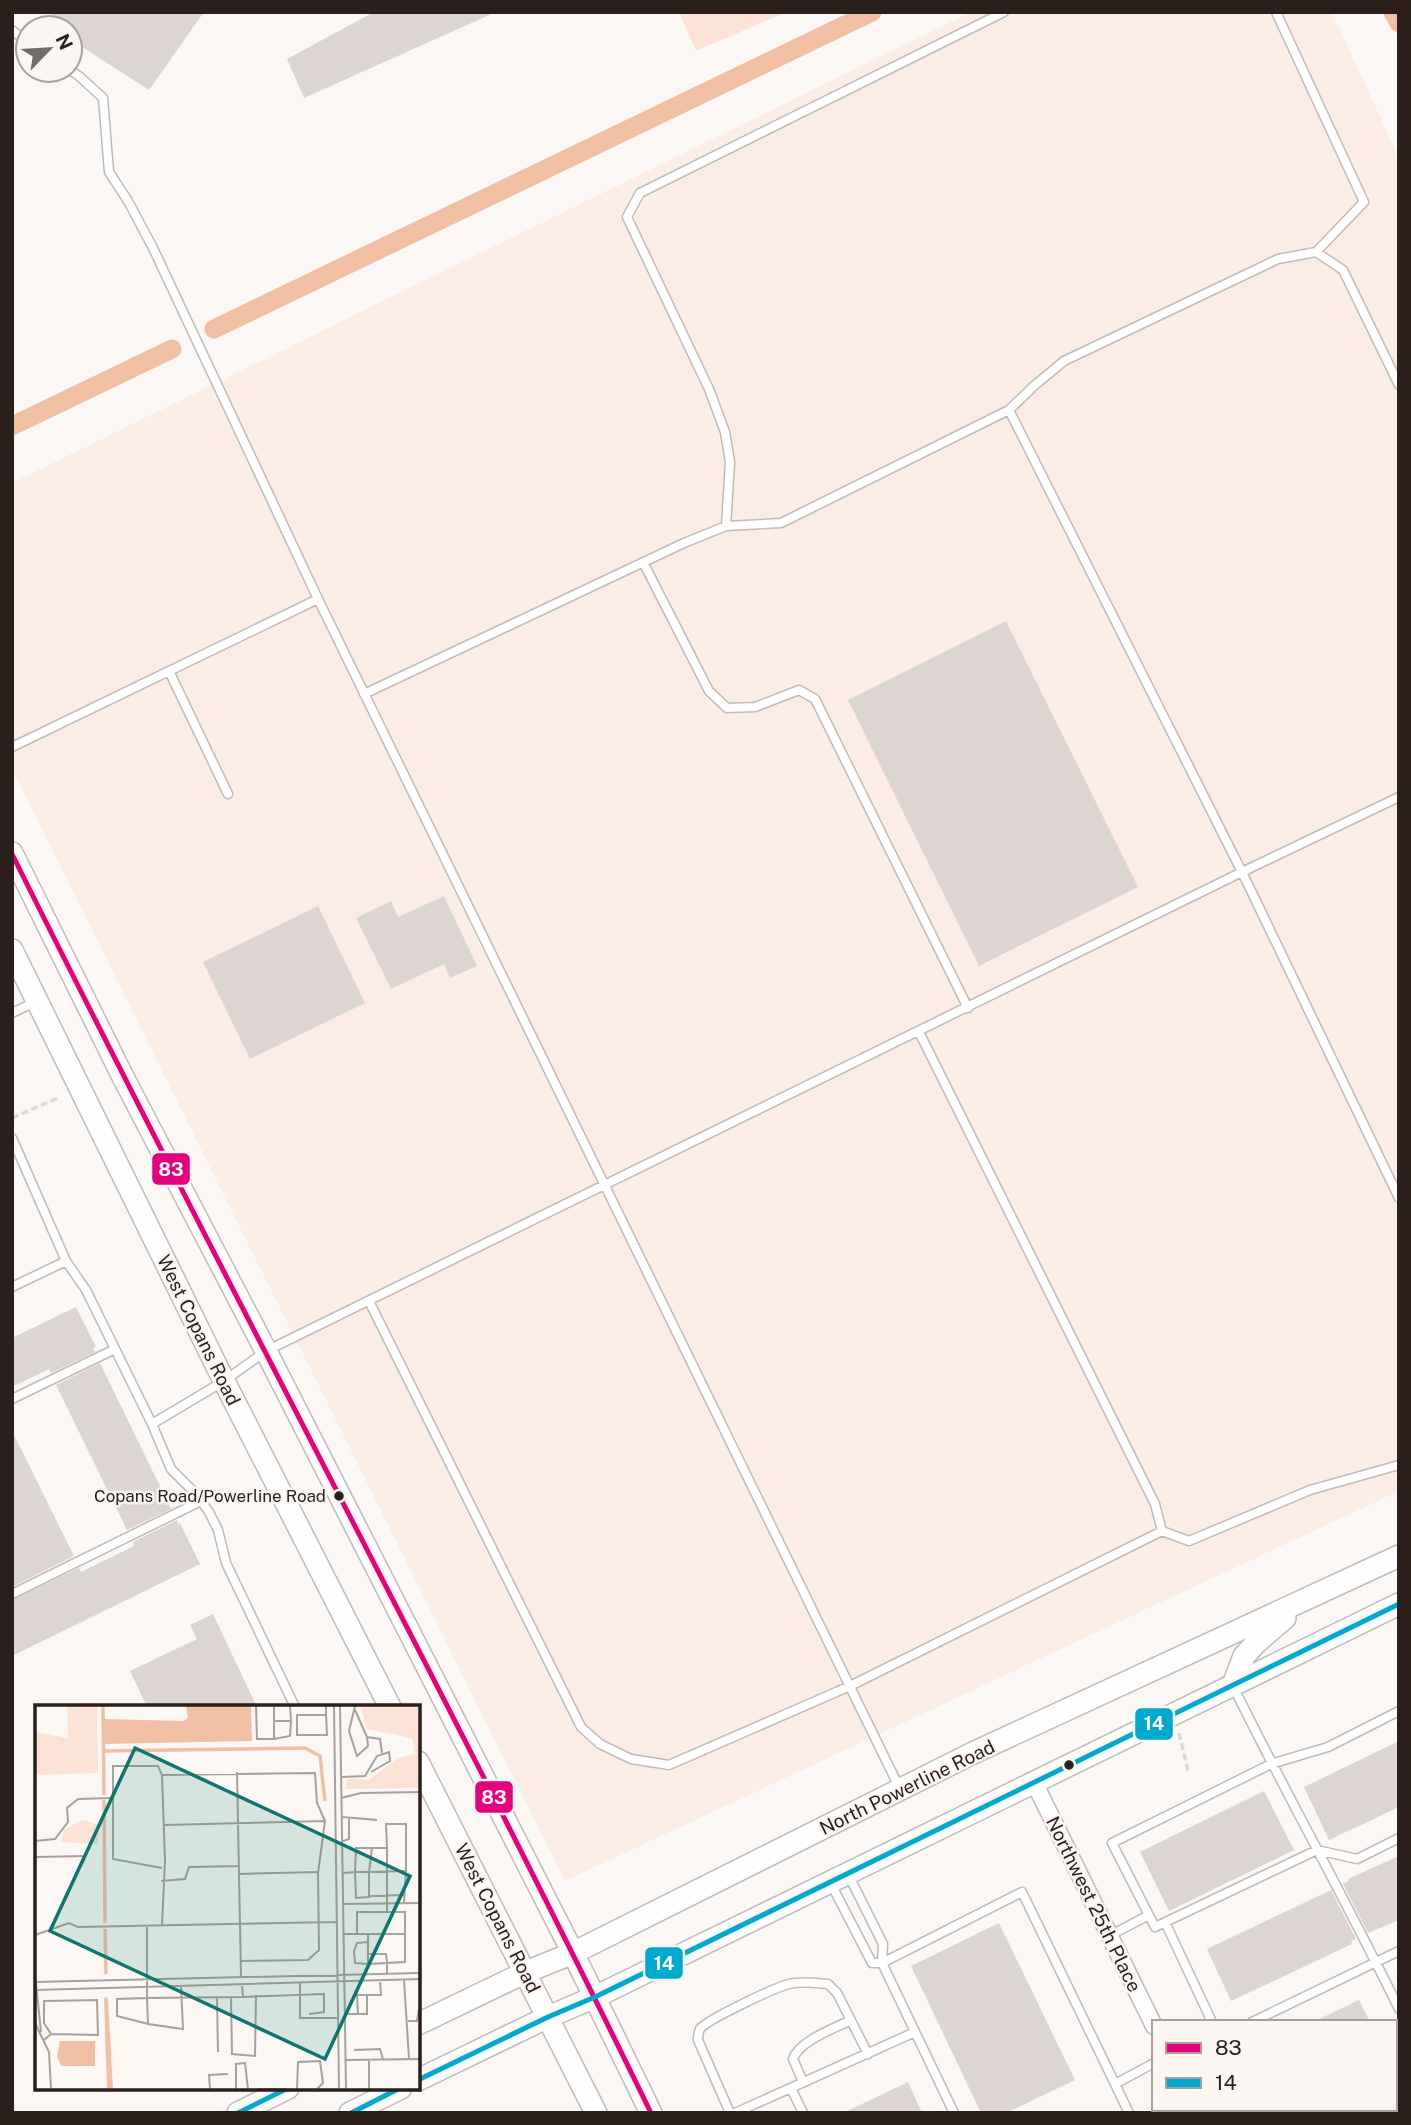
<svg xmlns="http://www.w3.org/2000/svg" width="1411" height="2125" font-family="'Public Sans',sans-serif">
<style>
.built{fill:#fbede6}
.green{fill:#fbe2d4}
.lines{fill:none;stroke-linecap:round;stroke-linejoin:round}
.canal{stroke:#f1c0a4;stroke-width:19}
.building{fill:#dcd5d1}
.service-casing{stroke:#c1bbb7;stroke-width:11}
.minor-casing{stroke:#c1bbb7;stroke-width:19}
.secondary-casing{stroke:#c1bbb7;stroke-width:24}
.path{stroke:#dad8d7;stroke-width:3.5;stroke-dasharray:7 3.5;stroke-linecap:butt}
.service{stroke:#fefefe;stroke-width:8}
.minor{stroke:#fefefe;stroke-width:16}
.secondary{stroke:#fefefe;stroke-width:21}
.bus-1-casing{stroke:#fcf6f3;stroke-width:10}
.bus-2-casing{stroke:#fcf6f3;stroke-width:10}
.bus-1{stroke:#e5007d;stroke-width:5}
.bus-2{stroke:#00a9ce;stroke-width:5}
.bus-dot{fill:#2a1f1a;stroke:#fcf6f3;stroke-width:2.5}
.labels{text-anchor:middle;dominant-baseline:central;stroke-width:5;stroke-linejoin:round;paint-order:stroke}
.bus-label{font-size:17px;fill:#2a1f1a;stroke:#fcf6f3;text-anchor:end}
.street-label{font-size:19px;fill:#2a1f1a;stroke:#fcf6f3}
.inset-river{fill:none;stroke:#f1c0a4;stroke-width:3.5}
.inset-road{fill:none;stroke:#a7a19d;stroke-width:2}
.view{fill:#0f766e;fill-opacity:0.15;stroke:#0f766e;stroke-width:3.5}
.inset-edge{fill:none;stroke:#2a1f1a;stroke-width:3.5}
.line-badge{stroke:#fcf6f3;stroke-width:2.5}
.badge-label{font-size:19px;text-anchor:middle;font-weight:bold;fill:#fff}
</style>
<rect width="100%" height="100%" fill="#faf7f5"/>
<path class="built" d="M971,12H1332L1399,158V1491L565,1881L12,769V483Z"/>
<path class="green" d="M679,12H787L696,51Z"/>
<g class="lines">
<path class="canal" d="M1393,12L1399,23
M214,329L872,12
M12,426L172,349"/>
</g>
<path class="building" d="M53,12H204L149,90L70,39V28H42Z
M374,12H496L304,98L287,59Z
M1006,621L1138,887L979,966L848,700Z
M444,896L477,966L450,978L444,964L391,989L356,918L391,901L398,917Z
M318,906L365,1003L250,1059L203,962Z
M76,1307L96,1347L93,1348L95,1352L51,1373L49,1369L12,1387V1338Z
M100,1363L171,1509L127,1530L56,1385Z
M12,1431L74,1556L12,1587Z
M177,1520L178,1524L180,1523L200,1564L12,1656V1600L79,1568L81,1572L134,1546L133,1542Z
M213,1614L257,1707H147L130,1671L197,1639L190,1625Z
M1399,1741V1807L1329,1840L1304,1787Z
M1264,1791L1294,1850L1169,1911L1140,1852Z
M1399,1856V1920L1368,1933L1343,1884L1349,1881L1348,1879Z
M1331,1890L1356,1939L1351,1941L1352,1944L1231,2001L1207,1949Z
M999,1923L1075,2080L1006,2113H981L911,1966Z
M1359,2000L1370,2022H1313Z
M908,2082L922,2113H843Z"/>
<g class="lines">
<g class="service-casing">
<path id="service" d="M12,30L28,43
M70,70L79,76L103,98L109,172L128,201L153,248L318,599L900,1789
M1316,252L1343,270L1399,385
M1009,410L1242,872L1399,1198
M726,526L730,462L725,432L709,389L627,217L640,193L1004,12
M643,562L709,691L727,708L755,707L799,690L815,699L968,1008
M169,671L228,794
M364,694L684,543L726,526L781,523L1009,410L1035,385L1064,361L1278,259L1316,252L1364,202L1276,12
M12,747L318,599
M12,1013L35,1002
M919,1032L1155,1504L1162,1531
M12,1138L66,1261L86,1290L152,1424L224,1381L266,1351L1242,872L1399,797
M12,1287L66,1261
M369,1301L581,1727L600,1744L631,1759L669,1765L850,1686L1162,1531L1189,1541L1310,1490L1399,1465
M12,1399L115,1349
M152,1424L171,1469L196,1494L209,1512L218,1530L226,1563L295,1707
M12,1594L201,1501
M1234,1688C1287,1796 1346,1900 1399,2009
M1399,1711L1328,1747L1271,1764L1112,1843L1155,1927L1317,1850L1357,1859L1399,1838
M848,1874L883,1944L882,1963L954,2113
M830,1882L872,1963H882L1022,1892L1115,2084L1154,2063
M1165,1922L1212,2022
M1109,1936L1149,1915
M1252,2022L1399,1951
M803,2082L793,2059C799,2041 833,2029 851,2020
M1115,2084L1129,2113
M791,2088L803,2113
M1395,2103L1399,2101
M1254,2109L1256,2113
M730,2113L698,2040C698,2037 699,2031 700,2029C706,2020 776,1987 789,1984C802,1981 815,1983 828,1984L837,1993L868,2054
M735,2113L915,2032
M1375,2113L1382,2109"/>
</g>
<g class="minor-casing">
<path id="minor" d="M1034,1782L1154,2026
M1195,2109L1197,2113"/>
</g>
<g class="secondary-casing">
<path id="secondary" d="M12,853L123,1077L266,1351L573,1953L651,2113
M12,950L224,1381L390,1707
M1233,1685L1244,1656L1256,1643L1285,1618
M418,1762L596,2113
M418,2024L526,1972L573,1953L973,1753L1399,1556
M418,2080L548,2017L595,1997L1399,1604
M238,2113L288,2088
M350,2113L401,2088"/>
</g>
<path class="path" d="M12,1118L58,1098
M1179,1733L1188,1771"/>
<use href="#service" class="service"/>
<use href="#minor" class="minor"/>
<use href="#secondary" class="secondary"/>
<g class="bus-1-casing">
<path id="bus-1" d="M12,854C221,1275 445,1690 651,2113"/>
</g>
<g class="bus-2-casing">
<path id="bus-2" d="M418,2080L548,2017L595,1997L1399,1604
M238,2113L288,2088
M351,2113L400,2088"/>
</g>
<use href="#bus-1" class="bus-1"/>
<use href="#bus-2" class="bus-2"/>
</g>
<g class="bus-dot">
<circle cx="339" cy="1496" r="6"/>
<circle cx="1069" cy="1765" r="6"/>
</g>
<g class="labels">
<g class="bus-label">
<text x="326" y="1496">Copans Road/Powerline Road</text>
</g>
<g class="street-label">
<text transform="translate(199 1330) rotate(64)">West Copans Road</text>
<text transform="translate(907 1787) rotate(-26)">North Powerline Road</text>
<text transform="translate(1094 1904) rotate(64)">Northwest 25th Place</text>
<text transform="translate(498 1918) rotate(63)">West Copans Road</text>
</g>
</g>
<g transform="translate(35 1705)">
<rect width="385" height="385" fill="#faf7f5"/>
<path d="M32,1H62L63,68L0,70V27L33,33ZM325,1H385V83L311,84L312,74L334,75L363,53L380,49L377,33L332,24ZM47,115L64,120L63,139L26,137L29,125Z" fill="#fbe2d4"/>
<path d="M151,1H216L217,36L68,39V14L148,16L153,13ZM69,292L73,293L78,384H72ZM25,336H60V361H26L22,351Z" fill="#f1c0a4"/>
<path class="inset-river" d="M68,1L69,90M68,46L270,43L285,51L290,96M69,95L70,218M70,224L71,269"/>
<path class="inset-road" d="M221,1L222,34H239V2M291,1V10L292,30H262V10H291M299,1L304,384M305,1L311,384M320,1L314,26L322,51L333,41L332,32M320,5L332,32L345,34L347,48M239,16H256L255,1M239,34L255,31L256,16M202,67L206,271M127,70L280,68L282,98L290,116L283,168L284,245L273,255L205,256M306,72L330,71L342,51L354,47L355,56L336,67M306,93L326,88L385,87M307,112L342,115M129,120L290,116M0,136L20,134L33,117L32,103L43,94L76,93M308,136L314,134V112M352,143L351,119H371V166M0,152L51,151M307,168L320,167L321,193L334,192V167H320L321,143H337L334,167L371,166L369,198M204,169L282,167M126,176L150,174L154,162L204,161M334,191L369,190M308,199L385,198M352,207H370V229M127,220L130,156L127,70L123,61H78V154L127,163M112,221V293L82,294V311L113,319L112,293L208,292L207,279M308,229H370V257L352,258V268M0,230L34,218L43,222L301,217M322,230V207H352V143H337M333,249H351L352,258L333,259V230M333,259L320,258L319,246L322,238L333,237M0,269L6,327M369,275L374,354M0,277L385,268M265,278V313H303M0,285L385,274M196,292L197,349L220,351L221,290M208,292L289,289V307L274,309M182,293L183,347M310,309H332V290H346L345,275M323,309L322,290H332M373,316H382L385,298M0,318L14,347L16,384M113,319L148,324L146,281M9,335L16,329L63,330L62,295L9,296V318L16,329M319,345L345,344L348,354M310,355L385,354M334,355V384M175,384L174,370L193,369M201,384V359L210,358L213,384M223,384H251M262,384L263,357L285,356L288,378L282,384"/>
<path class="view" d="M100,43L375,171L290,354L15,226Z"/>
<rect width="385" height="385" class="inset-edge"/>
</g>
<g class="line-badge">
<rect x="151" y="1152" width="40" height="34" rx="7" fill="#e5007d"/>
<rect x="1134" y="1707" width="40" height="34" rx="7" fill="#00a9ce"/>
<rect x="474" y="1780" width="40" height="34" rx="7" fill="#e5007d"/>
<rect x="644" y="1946" width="40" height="34" rx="7" fill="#00a9ce"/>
</g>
<g class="badge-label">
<text x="171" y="1176">83</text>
<text x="1154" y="1730">14</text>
<text x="494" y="1804">83</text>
<text x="664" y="1970">14</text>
</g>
<rect width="1411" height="2125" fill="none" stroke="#2a1f1a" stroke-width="28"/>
<rect x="1152" y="2020" width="245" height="91" fill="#fcf6f3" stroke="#a8a09c" stroke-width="2"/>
<rect x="1166" y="2043" width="35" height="10" fill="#e5007d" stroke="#a8a09c" stroke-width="2"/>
<text x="1215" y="2055" font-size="21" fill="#2a1f1a">83</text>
<rect x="1166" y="2078" width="35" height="10" fill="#00a9ce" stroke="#a8a09c" stroke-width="2"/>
<text x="1215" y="2090" font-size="21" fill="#2a1f1a">14</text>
<g transform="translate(49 49) rotate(65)"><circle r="33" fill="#fcf6f3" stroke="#a8a09c" stroke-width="2"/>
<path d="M0-5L12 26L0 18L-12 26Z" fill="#736b67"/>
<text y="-10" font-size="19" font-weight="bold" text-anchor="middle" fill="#2a1f1a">N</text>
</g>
</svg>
